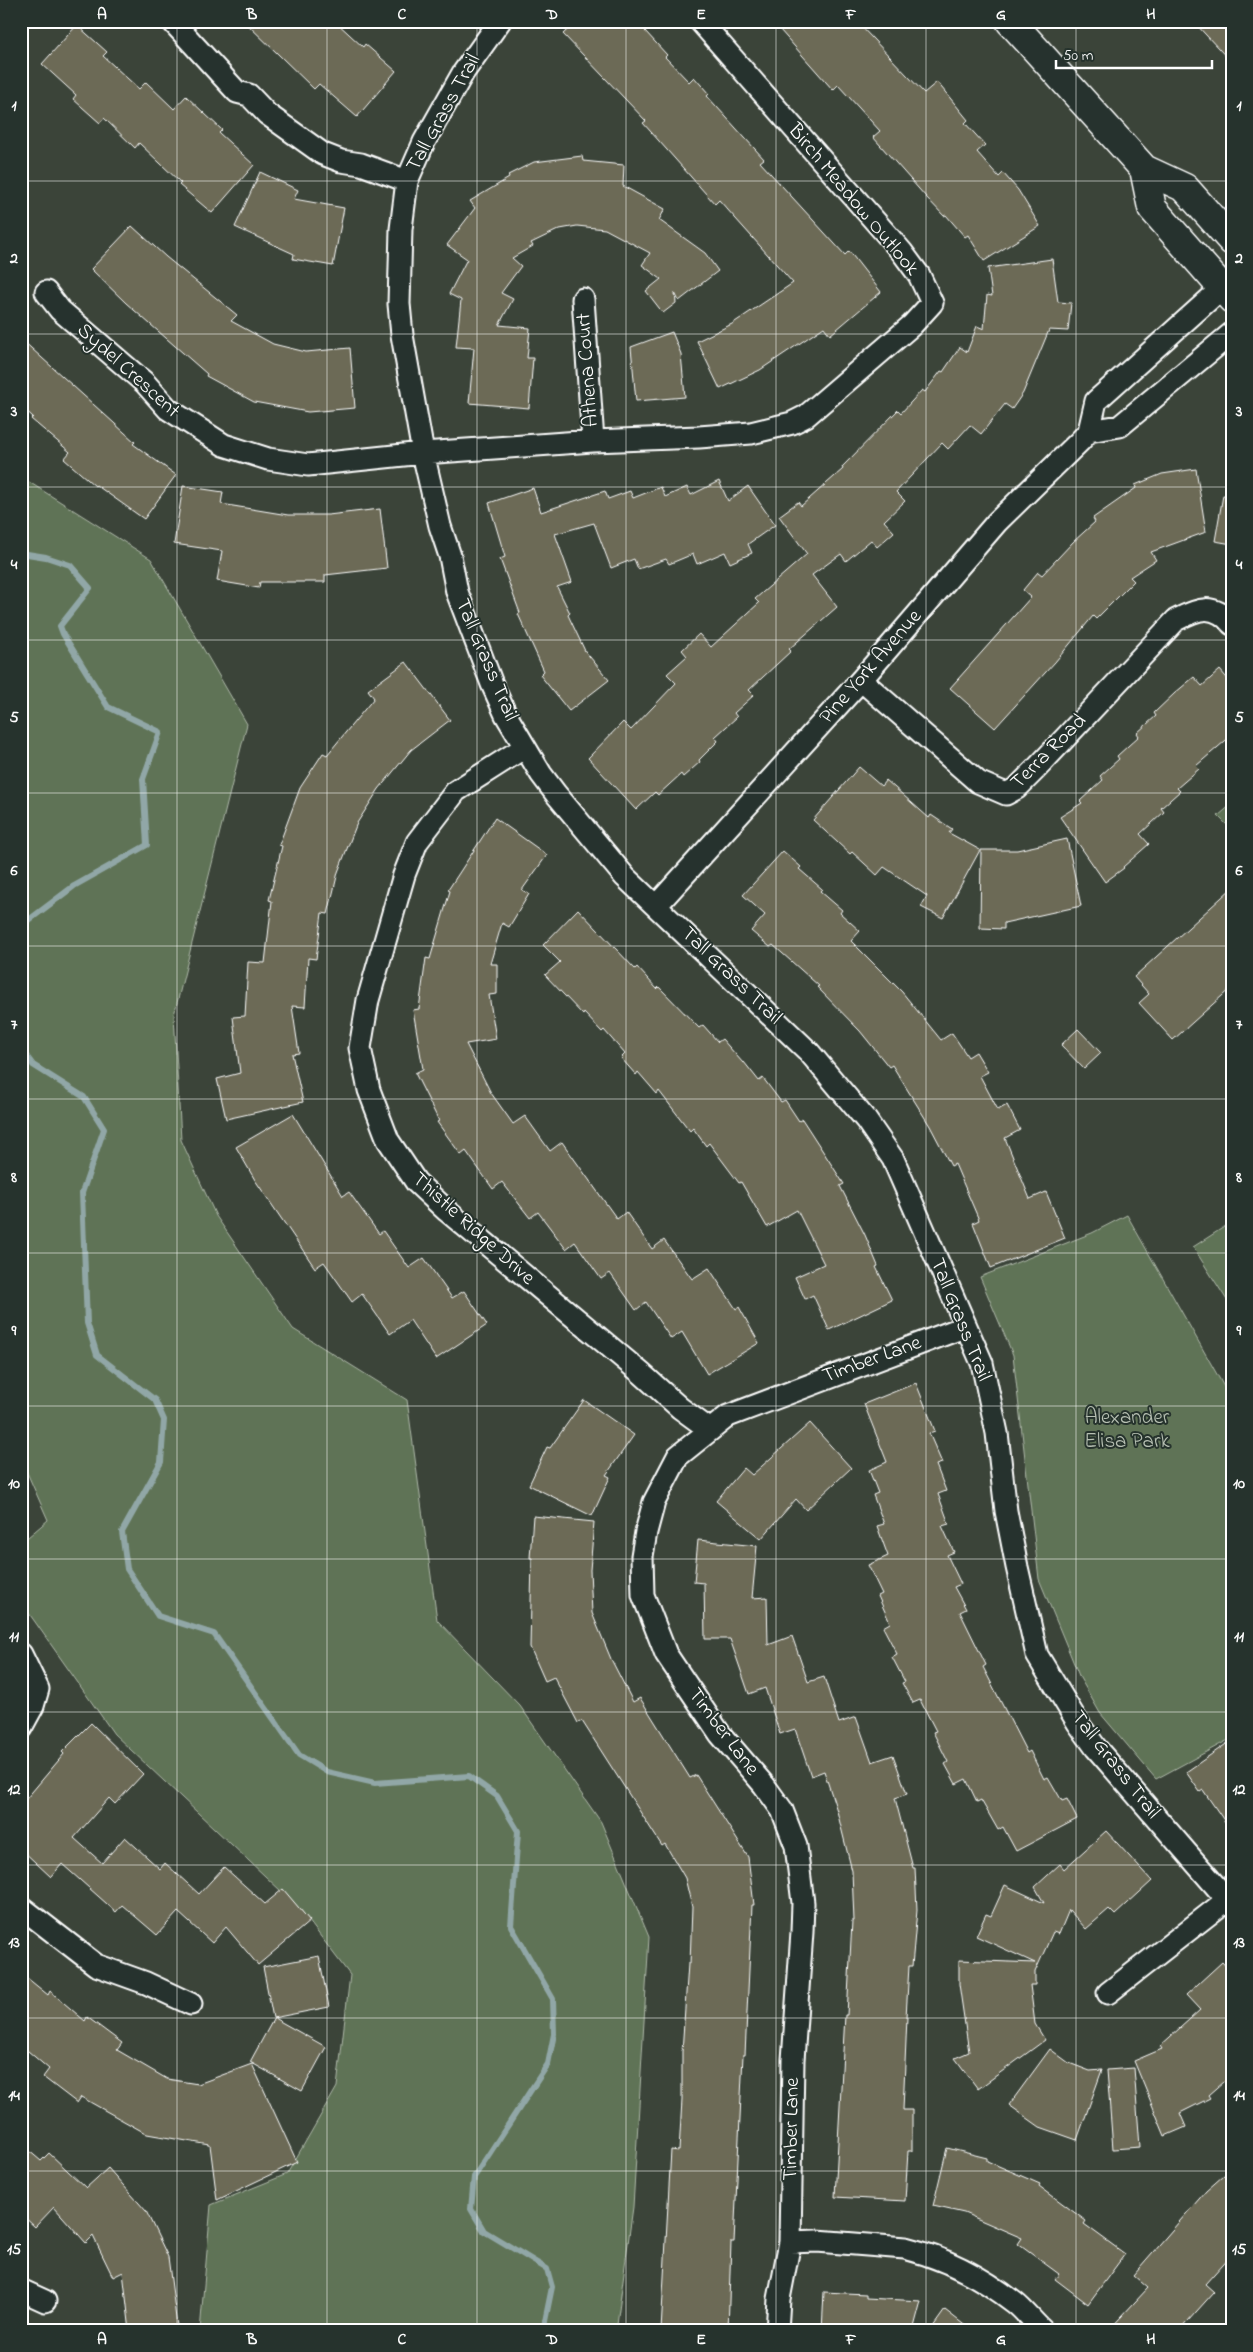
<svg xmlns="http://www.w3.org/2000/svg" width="1253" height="2352" font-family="'Indie Flower',sans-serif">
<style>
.green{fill:#5f7356;stroke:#afb9aa}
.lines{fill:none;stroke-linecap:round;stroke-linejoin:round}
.stream{stroke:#91a7a7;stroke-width:6}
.building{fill:#6c6a56;stroke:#fff}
.minor-casing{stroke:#fff;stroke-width:25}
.secondary-casing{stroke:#fff;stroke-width:31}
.minor{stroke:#26332d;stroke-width:21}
.secondary{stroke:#26332d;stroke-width:28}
.grid{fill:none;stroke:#fff;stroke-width:1;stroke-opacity:0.55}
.labels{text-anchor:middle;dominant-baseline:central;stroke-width:4;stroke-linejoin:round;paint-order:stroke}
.street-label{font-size:21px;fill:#fff;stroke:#26332d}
.park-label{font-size:21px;fill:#b7c0b3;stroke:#26332d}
.neatline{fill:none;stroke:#fff;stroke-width:2}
.grid-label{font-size:16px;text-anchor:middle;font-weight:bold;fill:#fff}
</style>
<rect width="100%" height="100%" fill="#3b4439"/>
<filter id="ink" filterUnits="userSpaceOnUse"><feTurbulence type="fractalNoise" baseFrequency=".02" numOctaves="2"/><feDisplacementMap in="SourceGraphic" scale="10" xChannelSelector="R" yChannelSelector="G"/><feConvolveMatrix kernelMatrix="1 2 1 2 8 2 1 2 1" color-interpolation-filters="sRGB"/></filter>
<g filter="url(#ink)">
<path class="green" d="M21,477L151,559L247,724L174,1015L181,1140L216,1216L293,1329L407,1400L437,1620L520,1706L601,1822L649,1937L633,2207L616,2331H200L211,2205L287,2174L337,2087L350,1975L299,1908L114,1734L21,1602V1543L48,1520L21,1459Z
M1232,804V830L1218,816Z
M1127,1215L1232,1401V1738L1156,1779L1100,1713L1080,1678L1039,1579L1013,1355L980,1277L1092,1233Z
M1232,1222V1308L1193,1247Z"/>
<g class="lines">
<path class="stream" d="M21,553L46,557L70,565L90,588L60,626L63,634L108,707L160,732L143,779L147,845L74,886L21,926
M21,1049L33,1065L84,1097L104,1129L82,1193L87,1323L97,1355L155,1400L164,1420L161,1462L122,1532L127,1569L158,1616L214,1634L299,1755L327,1772L375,1783L469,1776L497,1796L518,1831L511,1926L553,1999L554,2034L548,2064L474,2177L471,2209L484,2231L547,2269L552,2287L543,2331"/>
</g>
<path class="building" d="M244,21H335L363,47L365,44L396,71L357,117L319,84L314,89Z
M577,21H656L645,31L667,55L665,57L689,82L694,77L709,94L707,96L764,159L760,162L845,255L849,251L881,292L830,335L824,327L760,370L720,389L697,341L732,324L793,283L719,200L715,204L643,123L646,121L563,34Z
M772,21H856L924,93L937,82L968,120L965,123L985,145L977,152L999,177L1003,173L1018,190L1040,226L984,261L968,235L965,237L946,215L944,216L926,197L873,137L880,131L838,85L833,90Z
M1193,21H1232V63Z
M77,25L107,52L103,56L139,89L146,82L174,109L186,96L222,130L219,133L254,165L212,213L179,185L181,183L139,143L135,148L104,118L100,123L73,99L76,95L42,64Z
M582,156L583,161L624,165L623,186L665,209L659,220L705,253L718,271L679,301L675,293L676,303L663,313L646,291L661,279L642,265L650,253L605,229L577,226L560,229L531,243L533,246L512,258L521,266L501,293L513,299L499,325L530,328L527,358H533L529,408L469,403L474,348L456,347L461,300L449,294L467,259L447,245L475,208L470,201L509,178L508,175L534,162Z
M260,172L298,190L294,199L344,208L333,266L293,259L294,254L235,227Z
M132,226L166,257L237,315L231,321L273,344L306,352L350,348L355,408L308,412L254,402L206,376L207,374L126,303L91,269Z
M1052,259L1058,302L1071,303L1068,331L1049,330L1023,393L1012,409L1005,404L981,434L970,425L948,449L942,443L896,492L905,501L884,521L894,532L877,547L871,540L846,561L841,554L812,575L837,607L789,649L791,651L749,690L754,695L734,713L737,717L715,737L718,741L699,760L700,762L683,777L681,774L658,795L655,792L636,810L588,758L623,722L631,730L676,683L667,674L687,656L682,650L699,634L711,647L759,603L755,599L807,554L779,516L798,502L801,506L843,469L842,467L898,410L901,413L922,390L925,392L941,371L943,372L960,347L967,352L977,326L984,329L987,295L992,296L988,268Z
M672,332L681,354L685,397L636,401L631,347Z
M21,339L135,442L133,444L176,475L144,519L96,485L95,486L64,459L70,452L31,419L33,417L21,406Z
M1196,469L1206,532L1151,552L1156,560L1130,577L1134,581L1096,619L1093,616L1055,662L995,728L950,688L1031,597L1023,590L1038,572L1042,575L1073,542L1095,522L1093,518L1136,488L1135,485L1162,474Z
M719,481L728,501L748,486L775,525L748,544L752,553L730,563L725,552L697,564L693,554L669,564L666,559L638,569L634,559L611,568L594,523L555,534L572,582L557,587L570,613L568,615L585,651L609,680L569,711L540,675L544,671L518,614L520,613L500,559L505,557L489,503L533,488L541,512L605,491L608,499L630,491L633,498L661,487L665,497L687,487L691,495Z
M183,486L223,492L221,504L288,515H328L380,509L387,568L325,575V582H260L259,588L217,581L222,551L174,544Z
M1223,495L1232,496V544L1215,541Z
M406,662L450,720L411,750L379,789L357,823L338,872L328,914L322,913L316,959L308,958L305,1007L292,1006L299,1053L292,1054L303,1102L226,1119L217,1079L240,1073L233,1017L245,1016L248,962L265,963L272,901L269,900L282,846L279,845L300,788L323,753L327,755L374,698L368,690Z
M1220,670L1232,684V735L1196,766L1199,769L1177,788L1180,791L1161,808L1164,812L1140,834L1149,844L1123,867L1124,868L1105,882L1060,817L1082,803L1080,801L1103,780L1100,776L1119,759L1117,756L1139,736L1137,733L1156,716L1154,713L1175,693L1194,677L1202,686Z
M859,767L881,786L886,780L929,818L931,815L952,829L949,833L980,850L943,918L921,907L927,896L884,867L877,875L852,852L850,854L813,820Z
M495,818L547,855L522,890L529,894L509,927L502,923L490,964H497V994L489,995L496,1039L466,1044L491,1093L513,1124L525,1116L550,1151L562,1142L617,1219L626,1212L652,1249L664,1240L692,1279L709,1268L736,1309L739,1307L759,1343L707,1374L682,1332L671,1339L646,1302L636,1310L610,1273L601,1279L575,1242L566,1249L538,1212L530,1218L502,1182L493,1189L466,1151L461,1155L437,1122L439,1121L415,1073L423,1069L413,1010L419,1009L426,958L430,959L450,891L448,890Z
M1067,839L1081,906L1004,923V929L980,928L981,850H1017Z
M783,851L801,867L799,869L822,889L820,891L842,910L840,913L860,931L851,941L902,992L941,1040L952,1033L968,1057L976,1052L988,1072L980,1076L998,1110L1007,1105L1020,1130L1005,1138L1030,1199L1046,1192L1065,1238L991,1268L973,1223L979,1220L955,1164L951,1166L930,1126L892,1065L889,1067L860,1031L817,987L819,986L773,945L770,947L751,931L765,915L743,895Z
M1232,888V987L1173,1040L1139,1003L1149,994L1134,977Z
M578,909L635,969L637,967L657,989L659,987L699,1028L703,1025L718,1042L722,1039L743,1063L744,1062L759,1081L763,1078L781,1102L785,1100L799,1121L802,1119L844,1184L840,1186L865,1235L878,1266L876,1267L892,1300L829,1330L813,1295L805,1299L795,1277L824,1264L797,1210L767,1227L741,1182L739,1183L709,1143L706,1146L693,1128L690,1131L659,1091L657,1094L638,1072L636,1075L621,1058L625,1054L604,1030L602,1032L584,1013L583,1015L545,975L560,962L543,945Z
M1078,1029L1101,1053L1084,1069L1061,1045Z
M293,1114L343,1196L349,1192L379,1234L383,1231L409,1268L424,1258L452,1298L464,1291L487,1325L436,1359L410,1320L390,1334L362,1294L352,1302L324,1262L315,1268L255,1180L236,1147Z
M916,1383L935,1431L929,1433L942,1463L936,1465L946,1491L938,1494L949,1524L942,1526L954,1552L947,1555L961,1584L954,1587L966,1609L960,1612L986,1665L983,1667L1027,1753L1030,1751L1044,1779L1048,1777L1062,1801L1067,1799L1077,1819L1016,1851L1003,1827L998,1830L981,1800L977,1802L966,1779L956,1784L945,1764L948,1762L933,1732L936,1731L920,1700L913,1703L902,1683L905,1682L892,1657L897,1654L883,1627L890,1623L878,1596L882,1594L868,1565L888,1556L877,1526L884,1524L873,1495L878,1493L869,1470L887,1462L864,1404Z
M584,1400L634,1435L606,1475L610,1477L592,1516L529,1485L547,1447L550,1448Z
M810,1423L851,1468L806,1510L796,1499L761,1539L716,1501L744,1468L752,1475Z
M533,1516L594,1522L590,1570L592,1613L611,1659L633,1702L640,1698L690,1778L696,1775L748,1857L754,1905H752L745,2055H743L734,2242H731L728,2331H661L671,2150L679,2151L682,2100V2052L688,1964H690L692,1907L685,1878L665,1844L662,1846L582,1721L578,1723L554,1677L545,1681L530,1647L532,1558H530Z
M698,1540L757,1546L752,1598L767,1597L768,1645L792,1636L808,1682L824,1677L839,1723L856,1717L872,1762L893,1755L907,1794L895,1798L913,1868H915L917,1910L912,1966H909L906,2017H907L903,2110H912V2151H908L905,2201L835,2197L845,2015H847L852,1921H854L852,1871L837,1811L824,1771L811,1776L795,1729L780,1734L765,1688L749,1694L730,1639H705L704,1583L694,1582Z
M91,1723L143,1774L115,1804L109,1798L74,1838L102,1863L125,1837L160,1869L165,1863L199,1894L224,1867L265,1904L283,1889L310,1921L258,1965L226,1927L212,1943L178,1912L157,1935L122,1905L116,1912L62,1864L51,1877L21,1849V1805L64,1754L62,1752Z
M1232,1740V1832L1203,1790L1200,1792L1186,1772Z
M1106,1831L1152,1881L1115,1915L1109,1909L1086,1929L1069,1910L1059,1934L1053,1932L1035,1972V1985H1030L1035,2024L1045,2040L978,2089L955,2058L969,2052L959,1984V1960L1035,1963L976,1936L986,1914L991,1916L1005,1885L1044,1903L1035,1887L1060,1864L1064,1869Z
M319,1956L329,2007L273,2018L263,1967Z
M1222,1962L1232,1973V2074L1208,2095L1210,2098L1180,2113L1186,2127L1165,2136L1134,2061L1162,2049L1160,2046L1200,2010L1186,1995Z
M21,1973L48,1995L50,1991L85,2021L87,2017L122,2043L117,2050L167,2079L198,2084L252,2064L297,2162L217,2200L210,2145L147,2134L81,2097L77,2103L43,2077L49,2069L21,2045Z
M274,2018L326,2047L302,2091L250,2062Z
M1050,2049L1069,2063L1090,2071L1102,2070L1077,2140L1040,2127L1009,2105Z
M1134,2068L1140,2147L1113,2149L1107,2070Z
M21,2144L41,2161L49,2153L86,2188L108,2168L146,2211L168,2257L177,2326L130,2331L123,2272L113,2277L93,2236L86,2243L54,2207L35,2227L21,2214Z
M947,2148L987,2158V2161L1040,2184L1039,2186L1086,2221L1084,2224L1125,2254L1088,2304L1055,2279L1059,2274L1018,2244L1022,2238L964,2213L933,2206Z
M1232,2168V2254L1205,2284L1214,2292L1179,2331H1108L1148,2288L1133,2275L1206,2191Z
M824,2292L866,2294V2298L921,2301L913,2331H822Z
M945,2310L972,2331H930Z"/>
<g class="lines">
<g class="minor-casing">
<path id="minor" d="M172,21L237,92L249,95L267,114L323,154L341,161L361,164L407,181
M500,21L463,73L424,142L407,181L401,229L399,304L402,335L423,453L440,526L450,556L457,592L492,684L506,715L541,774L556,794L625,877L809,1052L866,1120L893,1159L982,1363L997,1433L1006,1511L1017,1567L1037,1655L1078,1723L1096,1748L1232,1905
M46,292L60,310L145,383L168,409L224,445L268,459L308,465L423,453L593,441L699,437L751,433L792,423L806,416L912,325L932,303L919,275L902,252L700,21
M583,299L593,441
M1089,431L1120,426L1232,333
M861,680L978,782L1006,794L1017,788L1035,770L1176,620C1199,608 1214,603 1232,624
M525,747L456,791L417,842L404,875L368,1000L360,1048L369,1090L388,1140L416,1182L447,1211L641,1373L680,1408L710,1430
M656,906L861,680L997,522L1080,441L1089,431L1096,401L1232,279
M21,1654L38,1689L33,1706L21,1728
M21,1907L96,1965L146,1983L191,2004
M1108,1993L1227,1900
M790,2242L817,2241L905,2248C945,2258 983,2278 1015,2303C1025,2311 1033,2322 1043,2331
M21,2290L45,2301
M777,2331L779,2299L790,2242L793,2060L802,1932L803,1903L796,1846L782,1810L764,1785L720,1734L666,1654L643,1595L642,1556L646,1532L654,1502L678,1456L728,1416L964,1327"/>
</g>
<g class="secondary-casing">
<path id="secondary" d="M1010,21L1144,169L1185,188L1232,241
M1144,169L1152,208L1232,299"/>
</g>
<use href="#minor" class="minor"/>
<use href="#secondary" class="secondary"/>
</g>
</g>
<path class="grid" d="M177,21V2331M327,21V2331M477,21V2331M626,21V2331M776,21V2331M926,21V2331M1076,21V2331M21,181H1232M21,334H1232M21,487H1232M21,640H1232M21,793H1232M21,946H1232M21,1099H1232M21,1253H1232M21,1406H1232M21,1559H1232M21,1712H1232M21,1865H1232M21,2018H1232M21,2171H1232"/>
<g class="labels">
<g class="street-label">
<text transform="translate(444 113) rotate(-61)">Tall Grass Trail</text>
<text transform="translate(853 200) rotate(50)">Birch Meadow Outlook</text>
<text transform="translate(588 370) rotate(-94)">Athena Court</text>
<text transform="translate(128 371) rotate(42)">Sydel Crescent</text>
<text transform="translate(486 660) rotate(67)">Tall Grass Trail</text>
<text transform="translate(871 667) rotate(-49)">Pine York Avenue</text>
<text transform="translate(1049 752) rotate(-45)">Terra Road</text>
<text transform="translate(731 976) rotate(44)">Tall Grass Trail</text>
<text transform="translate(473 1229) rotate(42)">Thistle Ridge Drive</text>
<text transform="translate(960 1320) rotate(68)">Tall Grass Trail</text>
<text transform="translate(872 1360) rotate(-20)">Timber Lane</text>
<text transform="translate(723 1732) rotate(53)">Timber Lane</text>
<text transform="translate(1115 1765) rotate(52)">Tall Grass Trail</text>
<text transform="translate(792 2129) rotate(-89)">Timber Lane</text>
</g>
<g class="park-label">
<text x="1127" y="1418">Alexander<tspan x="1127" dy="24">Elisa Park</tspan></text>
</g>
</g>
<rect width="1253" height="2352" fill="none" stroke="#26332d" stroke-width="55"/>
<path d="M1056 60v8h156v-8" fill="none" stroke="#ffffff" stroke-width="2.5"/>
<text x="1063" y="60" font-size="15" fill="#ffffff" stroke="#26332d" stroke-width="4" paint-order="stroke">50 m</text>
<rect x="28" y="28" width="1198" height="2296" class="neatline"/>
<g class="grid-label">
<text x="102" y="19">A</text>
<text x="252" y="19">B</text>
<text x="402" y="19">C</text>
<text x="552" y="19">D</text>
<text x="701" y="19">E</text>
<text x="851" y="19">F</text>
<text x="1001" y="19">G</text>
<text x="1151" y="19">H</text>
<text x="14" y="110">1</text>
<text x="1239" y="110">1</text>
<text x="14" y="263">2</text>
<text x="1239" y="263">2</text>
<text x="14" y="416">3</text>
<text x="1239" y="416">3</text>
<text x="14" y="569">4</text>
<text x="1239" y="569">4</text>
<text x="14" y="722">5</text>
<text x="1239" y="722">5</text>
<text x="14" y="875">6</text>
<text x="1239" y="875">6</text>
<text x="14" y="1029">7</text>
<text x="1239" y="1029">7</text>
<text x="14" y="1182">8</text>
<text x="1239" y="1182">8</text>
<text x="14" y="1335">9</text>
<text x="1239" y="1335">9</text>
<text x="14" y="1488">10</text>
<text x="1239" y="1488">10</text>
<text x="14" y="1641">11</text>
<text x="1239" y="1641">11</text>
<text x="14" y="1794">12</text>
<text x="1239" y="1794">12</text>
<text x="14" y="1947">13</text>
<text x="1239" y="1947">13</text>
<text x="14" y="2100">14</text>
<text x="1239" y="2100">14</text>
<text x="14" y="2254">15</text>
<text x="1239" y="2254">15</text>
<text x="102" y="2344">A</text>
<text x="252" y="2344">B</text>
<text x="402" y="2344">C</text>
<text x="552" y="2344">D</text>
<text x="701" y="2344">E</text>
<text x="851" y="2344">F</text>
<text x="1001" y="2344">G</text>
<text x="1151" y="2344">H</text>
</g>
</svg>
